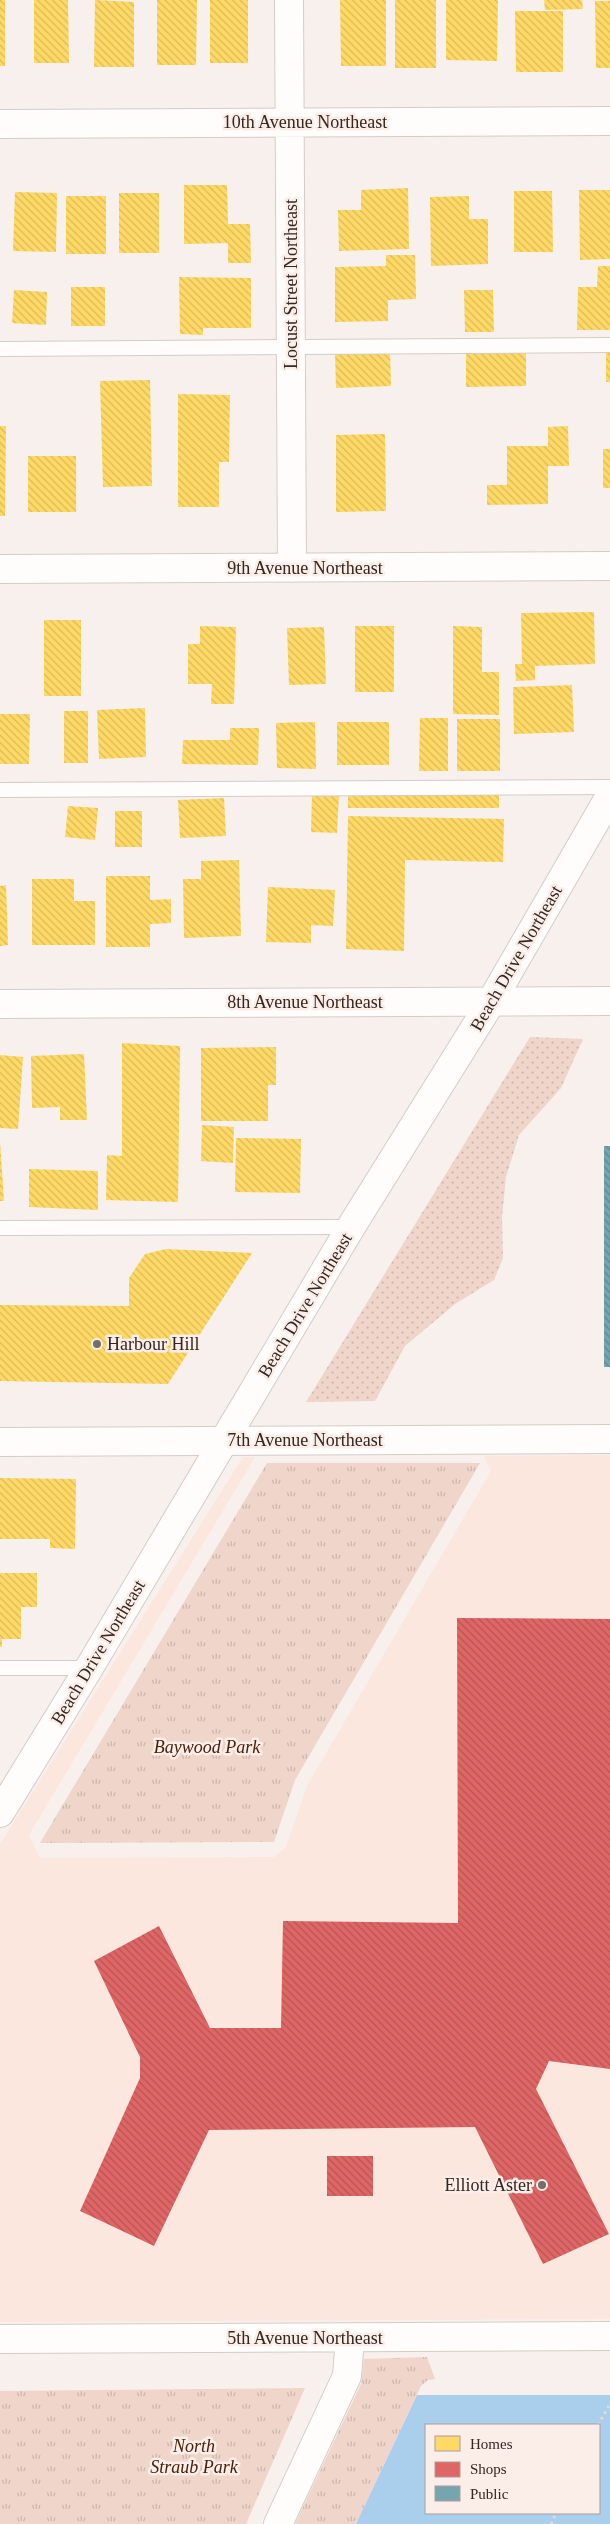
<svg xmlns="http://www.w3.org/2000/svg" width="610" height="2524" font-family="'Times New Roman',serif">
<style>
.built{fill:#fbe7de}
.grass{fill:url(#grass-dots)}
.park{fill:url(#park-tufts)}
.water{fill:#a9cfec;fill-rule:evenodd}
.homes{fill:url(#homes-back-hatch)}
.shops{fill:url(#shops-back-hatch)}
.public{fill:url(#public-back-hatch)}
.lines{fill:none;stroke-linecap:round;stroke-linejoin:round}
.lane-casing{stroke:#d5ccc8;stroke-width:16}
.street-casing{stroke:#d5ccc8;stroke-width:30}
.secondary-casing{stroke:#d5ccc8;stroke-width:30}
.path{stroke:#dfdcdb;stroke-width:3;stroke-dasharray:2.5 4;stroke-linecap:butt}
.lane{stroke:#fefdfc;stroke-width:14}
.street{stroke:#fefdfc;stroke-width:28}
.secondary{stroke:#fefdfc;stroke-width:28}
.poi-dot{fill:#786d69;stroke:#fbeee9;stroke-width:2}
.labels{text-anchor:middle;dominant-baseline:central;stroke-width:5;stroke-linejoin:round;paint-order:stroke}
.street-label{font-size:18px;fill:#332722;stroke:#fbeee9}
.poi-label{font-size:18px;fill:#332722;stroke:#fbeee9;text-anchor:start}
.park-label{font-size:18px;font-style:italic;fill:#49200c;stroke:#fbeee9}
</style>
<defs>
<pattern id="grass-dots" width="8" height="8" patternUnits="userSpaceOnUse" patternTransform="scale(1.25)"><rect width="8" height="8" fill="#efd5ca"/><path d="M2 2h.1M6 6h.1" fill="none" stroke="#cdb7ad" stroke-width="1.8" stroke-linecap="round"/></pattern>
<pattern id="park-tufts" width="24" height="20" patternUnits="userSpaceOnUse" patternTransform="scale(1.25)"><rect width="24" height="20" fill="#efd5ca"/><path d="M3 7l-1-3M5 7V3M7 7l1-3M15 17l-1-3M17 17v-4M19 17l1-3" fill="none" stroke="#cdb7ad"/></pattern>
<pattern id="homes-back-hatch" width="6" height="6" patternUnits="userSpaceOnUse" patternTransform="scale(1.25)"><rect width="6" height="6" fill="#ffd966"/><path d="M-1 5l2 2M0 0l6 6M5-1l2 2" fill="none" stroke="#dbba58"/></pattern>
<pattern id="shops-back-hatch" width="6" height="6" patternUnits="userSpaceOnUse" patternTransform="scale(1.25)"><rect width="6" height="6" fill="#e06666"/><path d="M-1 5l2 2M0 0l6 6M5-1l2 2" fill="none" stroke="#b65454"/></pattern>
<pattern id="public-back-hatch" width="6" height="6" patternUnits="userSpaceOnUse" patternTransform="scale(1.25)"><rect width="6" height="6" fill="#76a5af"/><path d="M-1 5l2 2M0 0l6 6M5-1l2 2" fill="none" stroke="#61868e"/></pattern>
</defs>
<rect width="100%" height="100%" fill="#f7f0ed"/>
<path class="built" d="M610,1455V2319L0,2322V1844L243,1457H255L29,1835L40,1858L274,1857L286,1847L307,1786L491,1471L484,1456Z"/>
<path class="grass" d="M530,1037L583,1039L561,1088L519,1135L506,1177L502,1217L503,1258L494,1280L455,1304L405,1346L375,1401L306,1402Z"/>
<path class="park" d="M267,1463H480L295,1780L274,1842L40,1843Z
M427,2357L435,2379L428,2380L421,2386L356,2524H295L361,2384L364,2359Z
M305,2388L246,2524H0V2391Z"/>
<path class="water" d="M417,2395H610V2524H356ZM599,2425V2513H426V2425Z"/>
<path class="homes" d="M0,0H5V66H0Z
M34,0H68L69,63H34Z
M95,0L134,2V67H94Z
M157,0H197L196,65H157Z
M210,0H248V63H210Z
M340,0H386V66H341Z
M395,0H436V68H395Z
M446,0H498L497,61L446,60Z
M544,0H582L583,9L545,10Z
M595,1H610V68H596Z
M515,11H563V72H516Z
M184,185H227L228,224H250L251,263H228V243L184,244Z
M408,188L409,249L339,251L338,210H361V190Z
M579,190H610V259L580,260Z
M514,191H552L553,252H514Z
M15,192L57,193L56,252L13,251Z
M119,193H159V253H119Z
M66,196H106V254H66Z
M469,196V219H488V264L431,266L430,197Z
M386,255H415L416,299L388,300V321L335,322V267L386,266Z
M598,266H610V330H577L578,287H597Z
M179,277L251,278V328H203V335L180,334Z
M71,287H105V326H71Z
M14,290L47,292L46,325L12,323Z
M464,290H493L494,332H465Z
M606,350H610V382H606Z
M390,351L391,386L336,388L335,353Z
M526,353V386L466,387V354Z
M150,380L152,486L103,487L100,381Z
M178,394L230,395L229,462H219V507H178Z
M0,426H6L5,516H0Z
M568,426L569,466H548V504L487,505V485H507V446H548V427Z
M385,434L386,511L336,512V435Z
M603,449H610V488H603Z
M28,456H76V512H28Z
M594,612L595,664L535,666V680L516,681L515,664H522L521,613Z
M44,620H81V696H44Z
M200,626L236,627L234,704H211L212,684H188V644H200Z
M355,626H394V692H355Z
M453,626L482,627V672H499V715L453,714Z
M324,627L326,684L289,685L287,628Z
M572,685L574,732L514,734L513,687Z
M145,708L146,757L99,759L97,710Z
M64,711H88V763H64Z
M0,714H30L29,764H0Z
M420,718H448V771H419Z
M457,719H500V771H457Z
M315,722L316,769L277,768L276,723Z
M337,722H389V765H337Z
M230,728H259L258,765L182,764L183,740H230Z
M348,792L499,793V808H348Z
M312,794L339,795L337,833L311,832Z
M224,798L226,836L180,838L178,800Z
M68,806L98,808L95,840L65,837Z
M115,811H142V847H115Z
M348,816L504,819L503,862L405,860L404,951L346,949Z
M239,860L241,936L184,938L183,879H201V861Z
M106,876H150V900L171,899V923L150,924V947H106Z
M32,879H74V901H95V945H32Z
M6,885L8,945L0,946V886Z
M268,887L335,890L333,926L311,925V943L266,942Z
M122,1043L180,1046L178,1202L106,1200L107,1155L122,1156Z
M276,1047V1085H268V1121H201V1048Z
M84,1054L87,1120H60V1107L32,1108L31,1056Z
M0,1055L23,1057L18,1129L0,1128Z
M202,1125L234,1127L233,1163L201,1161Z
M236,1138L301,1139L300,1193L235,1192Z
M0,1141L4,1201H0Z
M29,1169L98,1171V1210L29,1207Z
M166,1249L252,1253L168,1384L0,1381V1305L129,1306V1278L145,1254Z
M0,1478L76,1479L75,1549L50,1548V1539H0Z
M0,1573H37V1607H21V1639H2V1647H0Z"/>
<path class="shops" d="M457,1618L610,1619V2069L549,2061L536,2089L609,2234L543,2264L475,2127L209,2130L154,2246L80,2211L140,2078V2057L94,1961L159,1926L210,2028H281L283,1921L458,1923Z
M327,2156H373V2196H327Z"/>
<path class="public" d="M604,1146H610V1367H604Z"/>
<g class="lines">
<g class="lane-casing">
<path id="lane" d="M0,349L610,345
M0,790L610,787
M0,1228L351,1227
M0,1668H89"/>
</g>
<g class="street-casing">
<path id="street" d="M289,0L292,568
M0,124L610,121
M0,569L610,566
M0,1004L610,1001
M0,1442L610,1439
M0,2339L610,2336
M278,2524L347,2376L350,2338"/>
</g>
<g class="secondary-casing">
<path id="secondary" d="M0,1813L89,1668L351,1227L491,1002L610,796"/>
</g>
<path class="path" d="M598,2425L610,2404
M551,2524L556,2513"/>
<use href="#lane" class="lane"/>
<use href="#street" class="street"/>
<use href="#secondary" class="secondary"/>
</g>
<g class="poi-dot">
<circle cx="97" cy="1344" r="5"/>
<circle cx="542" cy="2185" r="5"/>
</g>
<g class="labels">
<g class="street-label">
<text x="305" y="122">10th Avenue Northeast</text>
<text transform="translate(291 284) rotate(-90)">Locust Street Northeast</text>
<text x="305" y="568">9th Avenue Northeast</text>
<text transform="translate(516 958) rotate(-60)">Beach Drive Northeast</text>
<text x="305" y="1002">8th Avenue Northeast</text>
<text transform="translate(305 1305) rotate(-59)">Beach Drive Northeast</text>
<text x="305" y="1440">7th Avenue Northeast</text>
<text transform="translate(98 1652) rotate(-59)">Beach Drive Northeast</text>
<text x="305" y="2338">5th Avenue Northeast</text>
</g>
<g class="poi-label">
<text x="107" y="1344">Harbour Hill</text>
<text x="532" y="2185" text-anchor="end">Elliott Aster</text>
</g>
<g class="park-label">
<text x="207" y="1747">Baywood Park</text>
<text x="194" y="2446">North<tspan x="194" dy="21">Straub Park</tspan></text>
</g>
</g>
<rect x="425" y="2424" width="175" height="90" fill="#fbeee9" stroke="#ab9e99"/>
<rect x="435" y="2436" width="25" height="15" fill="#ffd966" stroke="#ab9e99"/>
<text x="470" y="2449" font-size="15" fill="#332722">Homes</text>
<rect x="435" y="2462" width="25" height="15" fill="#e06666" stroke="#ab9e99"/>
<text x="470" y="2474" font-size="15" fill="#332722">Shops</text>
<rect x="435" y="2486" width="25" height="15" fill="#76a5af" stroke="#ab9e99"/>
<text x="470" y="2499" font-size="15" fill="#332722">Public</text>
</svg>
